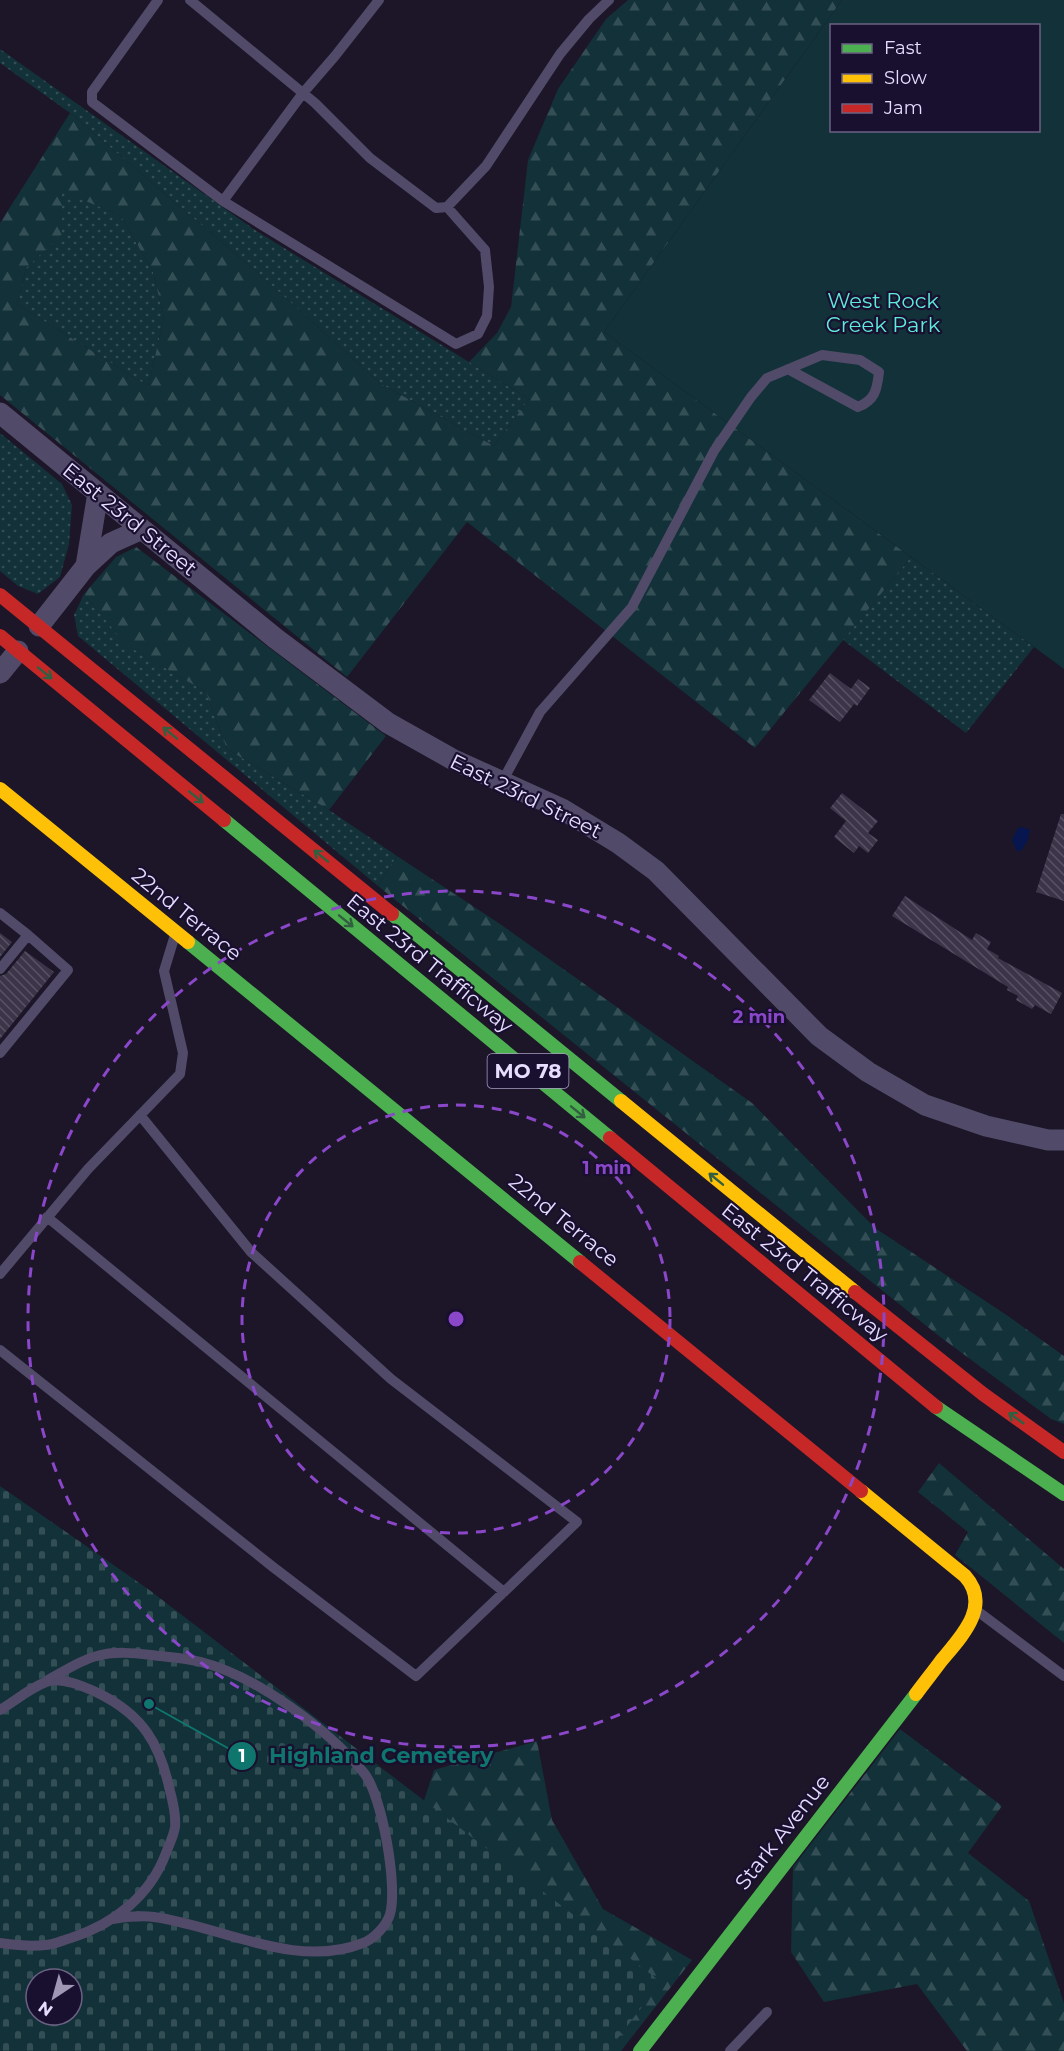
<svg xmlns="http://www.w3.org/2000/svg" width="1064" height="2051" font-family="Montserrat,sans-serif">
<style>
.grass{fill:url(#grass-dots)}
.forest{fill:url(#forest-firs);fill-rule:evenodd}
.cemetery{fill:url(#cemetery-stones);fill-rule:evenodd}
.park{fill:#123138;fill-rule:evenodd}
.water{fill:#07164e}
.building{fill:url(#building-back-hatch)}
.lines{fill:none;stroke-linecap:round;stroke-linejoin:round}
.lane{stroke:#514b69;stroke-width:10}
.street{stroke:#514b69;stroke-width:21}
.fast{stroke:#4caf50;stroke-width:14}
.slow{stroke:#ffc107;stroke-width:14}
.jam{stroke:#c62828;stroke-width:14}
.oneway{stroke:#325f40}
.ring{fill:none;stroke:#8b47c9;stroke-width:3;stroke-dasharray:10 8}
.labels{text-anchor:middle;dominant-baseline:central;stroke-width:4.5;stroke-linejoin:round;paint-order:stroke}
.shield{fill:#190f2f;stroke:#a89fc1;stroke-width:1.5}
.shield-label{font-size:20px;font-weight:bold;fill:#e6ddff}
.park-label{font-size:21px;fill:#5cecdd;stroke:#190f2f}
.street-label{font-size:21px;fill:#e6ddff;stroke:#190f2f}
.centre{fill:#8b47c9;stroke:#190f2f;stroke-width:3}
.ring-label{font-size:18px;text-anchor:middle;font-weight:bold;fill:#8b47c9;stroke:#190f2f;stroke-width:4.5;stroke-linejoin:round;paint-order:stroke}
.leader{fill:none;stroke:#0f766e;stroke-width:2}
.callout-dot{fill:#0f766e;stroke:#190f2f;stroke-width:2}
.mark-label{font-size:18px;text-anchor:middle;font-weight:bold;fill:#fff}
.callout-label{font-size:22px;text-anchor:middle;font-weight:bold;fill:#0f766e;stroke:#190f2f;stroke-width:4.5;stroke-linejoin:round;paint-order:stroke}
</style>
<defs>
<pattern id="grass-dots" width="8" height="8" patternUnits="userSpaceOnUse" patternTransform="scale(1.5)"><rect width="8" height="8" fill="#123138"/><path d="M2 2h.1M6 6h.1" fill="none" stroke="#344e56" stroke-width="1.8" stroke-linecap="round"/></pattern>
<pattern id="forest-firs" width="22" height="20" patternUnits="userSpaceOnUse" patternTransform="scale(1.5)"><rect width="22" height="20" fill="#123138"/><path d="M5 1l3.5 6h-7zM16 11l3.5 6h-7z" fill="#344e56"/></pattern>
<pattern id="cemetery-stones" width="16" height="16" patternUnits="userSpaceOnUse" patternTransform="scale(1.5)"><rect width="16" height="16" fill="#123138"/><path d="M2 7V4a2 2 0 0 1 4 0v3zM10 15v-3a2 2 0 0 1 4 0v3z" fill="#344e56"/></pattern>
<pattern id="building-back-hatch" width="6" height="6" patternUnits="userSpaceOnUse" patternTransform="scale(1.5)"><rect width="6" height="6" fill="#3c3549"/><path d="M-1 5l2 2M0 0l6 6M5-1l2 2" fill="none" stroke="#585264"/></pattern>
</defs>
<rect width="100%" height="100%" fill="#1c1628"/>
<path class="grass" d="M0,49L255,230L529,399L494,446L381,384L258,273L70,113L0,63Z
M62,190L121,216L153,272L164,318L148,386L17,304L26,268L61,234Z
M0,433L62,484L72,505L69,544L60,577L38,594L18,586L0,571Z
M911,557L1034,647L966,733L843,640Z
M84,594L127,645L206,692L227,749L329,810L397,856L378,886L78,636L74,615Z"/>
<path class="forest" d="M628,0H842L604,332L911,557L755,748L467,522L347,677L0,395V223L70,113L258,273L381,384L494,446L529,399L469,362L497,333L511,307L528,160L558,89L606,19ZM62,191L121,216L153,272L164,318L148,386L17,304L26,268L62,234Z
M136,547L386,736L329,810L227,749L206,692L126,645L84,594L116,557Z
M397,856L500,924L752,1103L875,1228L1008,1316L1064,1356V1424L1051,1419L939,1336L378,886Z
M939,1463L1064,1569V1643L955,1555L968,1532L918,1492Z
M900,1729L1002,1806L968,1853L1029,1901L1064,2003V2051H967L917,1984L824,2002L791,1952L793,1867Z
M537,1741L552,1820L603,1909L692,1960L621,2051H230L417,1822L434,1770Z"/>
<path class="cemetery" d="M0,1486L148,1589L661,1982L608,2051H0ZM36,1979H72V2015H36Z"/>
<path class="park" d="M842,0H1064V669L604,332ZM832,26H1038V130H832Z"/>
<path class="water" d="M1022,827L1030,830L1028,840L1021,851H1017L1012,840L1018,828Z"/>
<path class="building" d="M830,673L851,689L858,679L870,688L857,706L854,704L840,722L809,700Z
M842,793L878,821L868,833L878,840L868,853L859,846L854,853L834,837L846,821L830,808Z
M1061,814H1064V901L1036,892Z
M905,896L972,940L976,933L991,942L987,949L999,956L998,958L1062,993L1051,1014L1035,1005L1032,1009L1016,1000L1018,996L1007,990L1008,987L892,916Z
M0,933L12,942L0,957Z
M25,951L54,972L0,1039V976L6,974Z"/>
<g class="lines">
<path class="lane" d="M158,0L92,92V102L223,201L303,93L335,56L379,0
M190,0L315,103L370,158L436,208L447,207L486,166L560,54L589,19L609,0
M223,201L456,344L478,334L487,316L489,287L485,250L447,207
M502,782L540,712L632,607L714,451L751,397L767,378L822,355L860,360L879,372C877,390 875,400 858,407L788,369
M0,913L28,935L0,969
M0,1053L68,970L28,935
M47,1217L504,1592
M0,1274L88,1169L180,1074L183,1053L164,971L175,935
M0,1350L273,1567L416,1676L577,1522L391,1379L251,1252L140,1115
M976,1610L1064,1676
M48,1680C63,1672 80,1660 97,1656C114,1651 134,1653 151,1655C167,1657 185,1658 201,1662C256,1676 328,1729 364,1773C382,1795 398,1886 390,1914C387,1925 374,1939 363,1943C295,1970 221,1926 154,1917C140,1915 127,1917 113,1919
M0,1710C15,1701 30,1688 46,1682C61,1676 85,1687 98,1693C143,1715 160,1744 170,1791C173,1802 176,1816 175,1827C174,1835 169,1845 166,1853C150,1896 114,1924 71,1938C63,1940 54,1945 45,1945C30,1947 15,1945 0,1943
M730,2051L767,2012"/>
<path class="street" d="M0,413L275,638L388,723L452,759L562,809L618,843L656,871L819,1036L868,1072L925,1105L986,1126L1048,1140H1064
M86,566L111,543L142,529
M39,626L86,566L98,493
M0,673L18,651"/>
<path class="fast" d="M224,820L610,1138
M392,914L621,1101
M188,942L580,1262
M936,1407L1064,1494
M640,2051L916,1694"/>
<path class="slow" d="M0,789L188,942
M621,1101L855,1292
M861,1491L965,1576C992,1606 961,1637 941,1661C933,1672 924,1683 916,1694"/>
<path class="jam" d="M0,595L392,914
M0,636L224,820
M610,1138L936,1407
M580,1262L861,1491
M855,1292L983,1394L1064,1452"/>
</g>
<defs><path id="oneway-shaft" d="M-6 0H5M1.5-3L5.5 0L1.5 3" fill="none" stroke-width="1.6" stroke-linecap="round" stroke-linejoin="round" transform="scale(1.5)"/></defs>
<g class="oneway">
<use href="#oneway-shaft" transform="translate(45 673) rotate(39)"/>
<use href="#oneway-shaft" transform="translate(170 733) rotate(-141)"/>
<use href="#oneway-shaft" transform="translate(196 797) rotate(39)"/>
<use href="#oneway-shaft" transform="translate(321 856) rotate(-141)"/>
<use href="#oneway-shaft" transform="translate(346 921) rotate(39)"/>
<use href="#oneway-shaft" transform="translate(578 1112) rotate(39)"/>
<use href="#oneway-shaft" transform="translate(716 1179) rotate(-141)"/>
<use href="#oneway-shaft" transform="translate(1016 1418) rotate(-144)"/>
</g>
<g class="ring">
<circle cx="456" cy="1319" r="214"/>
<circle cx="456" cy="1319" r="428"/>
</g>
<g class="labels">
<rect class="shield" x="487.5" y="1054" width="81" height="34" rx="4.5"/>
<g class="shield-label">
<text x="528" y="1071">MO 78</text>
</g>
<g class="park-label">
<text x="883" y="300">West Rock<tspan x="883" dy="24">Creek Park</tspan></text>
</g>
<g class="street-label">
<text transform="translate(130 519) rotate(39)">East 23rd Street</text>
<text transform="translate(526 796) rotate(26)">East 23rd Street</text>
<text transform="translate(187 914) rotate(39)">22nd Terrace</text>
<text transform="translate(430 963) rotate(39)">East 23rd Trafficway</text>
<text transform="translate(564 1220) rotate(39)">22nd Terrace</text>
<text transform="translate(805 1272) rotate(39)">East 23rd Trafficway</text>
<text transform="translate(782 1832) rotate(-52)">Stark Avenue</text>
</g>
</g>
<circle cx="456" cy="1319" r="9" class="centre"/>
<g class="ring-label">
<text x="759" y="1023">2 min</text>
<text x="607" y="1174">1 min</text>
</g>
<path class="leader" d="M149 1704L242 1756"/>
<g class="callout-dot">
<circle cx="149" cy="1704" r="6"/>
<circle cx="242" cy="1756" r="15"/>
</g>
<g class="mark-label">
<text x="242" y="1762">1</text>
</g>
<g class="callout-label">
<text x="381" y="1763">Highland Cemetery</text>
</g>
<rect x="830" y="24" width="210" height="108" fill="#190f2f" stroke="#6b6182" stroke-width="1.5"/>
<rect x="842" y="44" width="30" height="9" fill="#4caf50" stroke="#6b6182" stroke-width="1.5"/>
<text x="884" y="54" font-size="18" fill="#e6ddff">Fast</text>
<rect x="842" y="74" width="30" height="9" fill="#ffc107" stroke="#6b6182" stroke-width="1.5"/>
<text x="884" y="84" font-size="18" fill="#e6ddff">Slow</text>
<rect x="842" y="104" width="30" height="9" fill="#c62828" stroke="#6b6182" stroke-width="1.5"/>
<text x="884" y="114" font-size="18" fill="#e6ddff">Jam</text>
<g transform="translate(54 1997) rotate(216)"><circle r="28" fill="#190f2f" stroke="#6b6182" stroke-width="1.5"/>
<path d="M0-4.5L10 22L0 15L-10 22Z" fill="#9f97b4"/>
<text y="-9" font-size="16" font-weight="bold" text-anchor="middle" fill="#e6ddff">N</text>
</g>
</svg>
